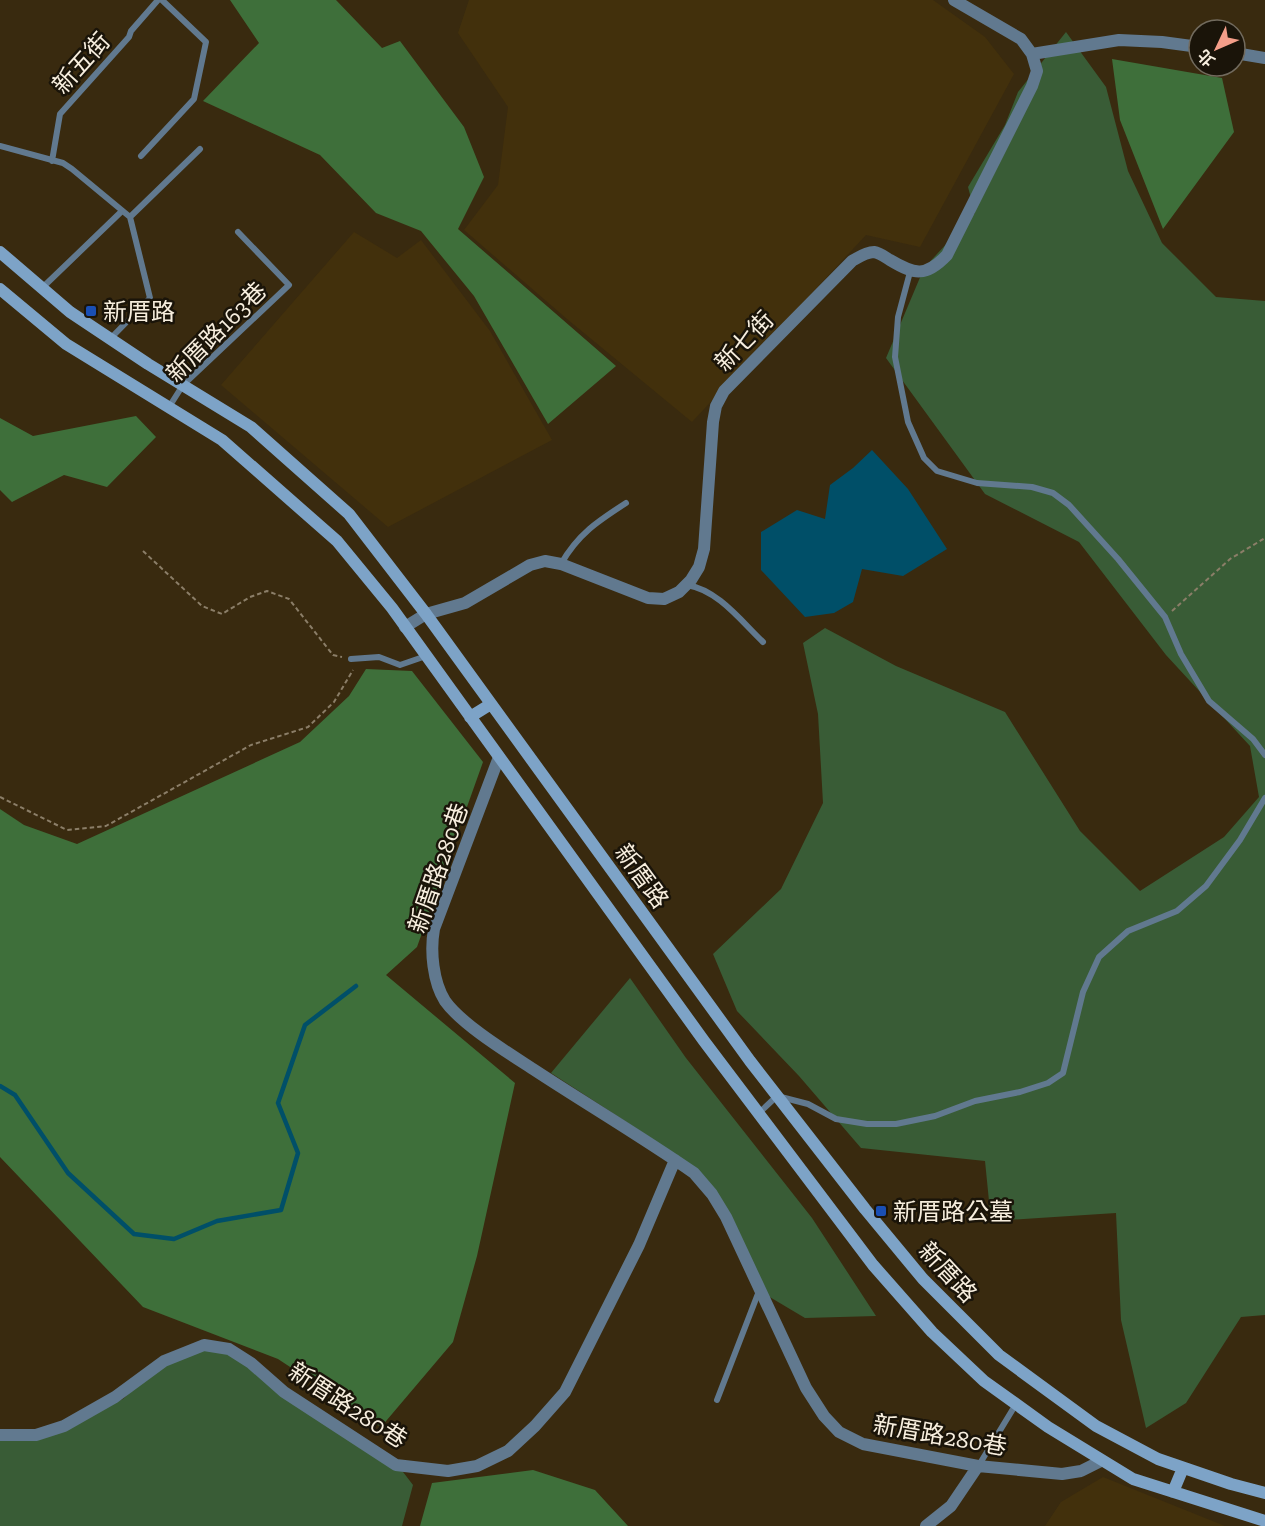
<svg xmlns="http://www.w3.org/2000/svg" width="1265" height="1526" font-family="'Zilla Slab','Noto Sans TC',serif">
<style>
.built{fill:#42300c}
.green{fill:#395c36}
.forest{fill:#3e6f3a}
.water{fill:#004f68}
.lines{fill:none;stroke-linecap:round;stroke-linejoin:round}
.stream{stroke:#004f68;stroke-width:4.5}
.path{stroke:#8b7e68;stroke-width:2;stroke-dasharray:4.5 3;stroke-linecap:butt}
.lane{stroke:#61798f;stroke-width:6}
.street{stroke:#61798f;stroke-width:12}
.secondary{stroke:#7da3c7;stroke-width:12}
.transit-dot{fill:#1a4fb4;stroke:#1a1409;stroke-width:2}
.labels{text-anchor:middle;dominant-baseline:central;stroke-width:5;stroke-linejoin:round;paint-order:stroke}
.street-label{font-size:24px;fill:#f7eede;stroke:#1a1409}
.poi-label{font-size:24px;fill:#f7eede;stroke:#1a1409;text-anchor:start}
</style>
<rect width="100%" height="100%" fill="#392a0f"/>
<path class="built" d="M469,0H933L985,37L1014,74L920,247L866,235L692,422L567,319L464,230L498,185L508,107L458,33Z
M354,232L397,258L421,240L490,331L552,440L388,527L221,385Z
M1103,1477L1225,1526H1045L1061,1502Z"/>
<path class="green" d="M1066,32L1106,87L1128,171L1162,243L1216,297L1265,301V1315L1241,1317L1186,1403L1146,1428L1121,1320L1116,1213L991,1221L985,1161L861,1148L799,1076L737,1011L713,954L781,889L823,803L818,714L803,643L825,628L896,666L1005,712L1080,831L1140,891L1224,837L1259,797L1250,746L1166,655L1079,542L985,494L886,358L924,268L975,213L968,187L1005,125L1018,92Z
M630,978L686,1058L812,1218L876,1316L805,1318L768,1296L691,1167L642,1132L551,1073Z
M204,1345L251,1363L400,1468L413,1485L402,1526H0V1438L36,1437L123,1399L164,1361Z"/>
<path class="forest" d="M230,0H336L382,48L400,41L464,127L484,177L458,229L616,366L548,424L474,296L421,231L376,213L320,155L203,101L259,43Z
M1112,59L1222,78L1234,132L1163,229L1120,120Z
M136,416L156,437L107,487L64,475L12,502L0,490V418L33,436Z
M366,669L412,671L483,762L417,947L386,975L515,1083L477,1256L453,1342L381,1427L278,1359L143,1307L0,1157V809L24,825L77,844L300,742L349,696Z
M533,1470L595,1490L628,1526H420L432,1483Z"/>
<path class="water" d="M872,450L908,489L947,549L903,576L862,569L853,602L834,613L805,617L761,570V532L797,510L825,519L830,485L853,468Z"/>
<g class="lines">
<path class="stream" d="M0,1086L15,1095L68,1173L134,1234L174,1239L217,1221L281,1210L298,1153L278,1103L305,1025L356,986"/>
<path class="path" d="M143,551L202,606L222,614L250,597L267,591L289,599L333,655L342,657
M1172,611L1230,559L1265,538
M0,797L67,830L106,826L251,745L308,727L334,702L353,670"/>
<path class="lane" d="M0,146L63,163L72,169L130,217
M141,156L194,99L206,42L162,0
M52,161L60,114L129,37L131,31L158,0
M130,217L200,149
M910,272L898,317L895,357L908,422L924,458L937,471L977,483L1032,487L1053,493L1069,505L1118,559L1165,617L1181,654L1209,701L1253,739L1265,755
M42,288L122,211
M110,339L150,298L130,217
M169,407L183,385L289,285L238,232
M561,564C578,534 598,521 626,503
M687,585C718,590 741,621 763,642
M351,659L379,657L400,665L426,656
M759,1113L777,1096L808,1104L836,1119L867,1124H896L935,1116L975,1101L1020,1092L1048,1083L1063,1073L1083,992L1099,957L1128,931L1177,911L1206,886L1240,840L1265,798
M717,1400L759,1291
M979,1465L1016,1404"/>
<path class="street" d="M1235,53L1265,58
M1032,54L1119,40L1162,42L1199,47
M405,627L426,614L465,603L530,565L545,561L561,564L648,598L664,599L679,592L691,580L699,567L704,549L713,422L716,406L724,391L852,261C859,257 866,252 874,252C880,253 885,257 890,260C915,275 926,277 947,255L1032,86L1037,71L1032,54L1021,39L954,0
M499,757L434,929C430,951 433,982 445,1001C462,1025 510,1054 536,1071C588,1105 642,1137 694,1173L712,1194L726,1217L806,1388L824,1416L839,1432L863,1444L978,1466L1062,1474L1081,1471L1101,1461
M0,1435H36L64,1426L115,1397L164,1361L204,1345L229,1349L251,1363L284,1392L396,1465L448,1471L477,1466L508,1451L535,1426L565,1392L639,1245L675,1160
M926,1526L951,1506L978,1466"/>
<path class="secondary" d="M0,252L70,312L148,364L251,427L349,514L426,614L750,1061L865,1209L923,1279L999,1355L1096,1426L1158,1459L1231,1484L1265,1493
M0,289L66,344L222,440L337,541L392,608L704,1041L873,1265L932,1332L984,1381L1048,1427L1133,1479L1265,1521
M470,717L491,704
M1173,1492L1183,1468"/>
</g>
<g class="transit-dot">
<rect x="85" y="305" width="12" height="12" rx="3"/>
<rect x="875" y="1205" width="12" height="12" rx="3"/>
</g>
<g class="labels">
<g class="street-label">
<text transform="translate(81 63) rotate(-48)">新五街</text>
<text transform="translate(216 332) rotate(-45)">新厝路163巷</text>
<text transform="translate(744 341) rotate(-46)">新七街</text>
<text transform="translate(438 868) rotate(-71)">新厝路280巷</text>
<text transform="translate(642 876) rotate(54)">新厝路</text>
<text transform="translate(948 1272) rotate(47)">新厝路</text>
<text transform="translate(348 1405) rotate(33)">新厝路280巷</text>
<text transform="translate(940 1435) rotate(10)">新厝路280巷</text>
</g>
<g class="poi-label">
<text x="103" y="311">新厝路</text>
<text x="893" y="1211">新厝路公墓</text>
</g>
</g>
<g transform="translate(1217 48) rotate(226)"><circle r="28" fill="#1a1409" stroke="#726b5e" stroke-width="1.5"/>
<path d="M0-4.5L10 22L0 15L-10 22Z" fill="#f49e89"/>
<text y="-9" font-size="16" font-weight="bold" text-anchor="middle" fill="#f7eede">北</text>
</g>
</svg>
